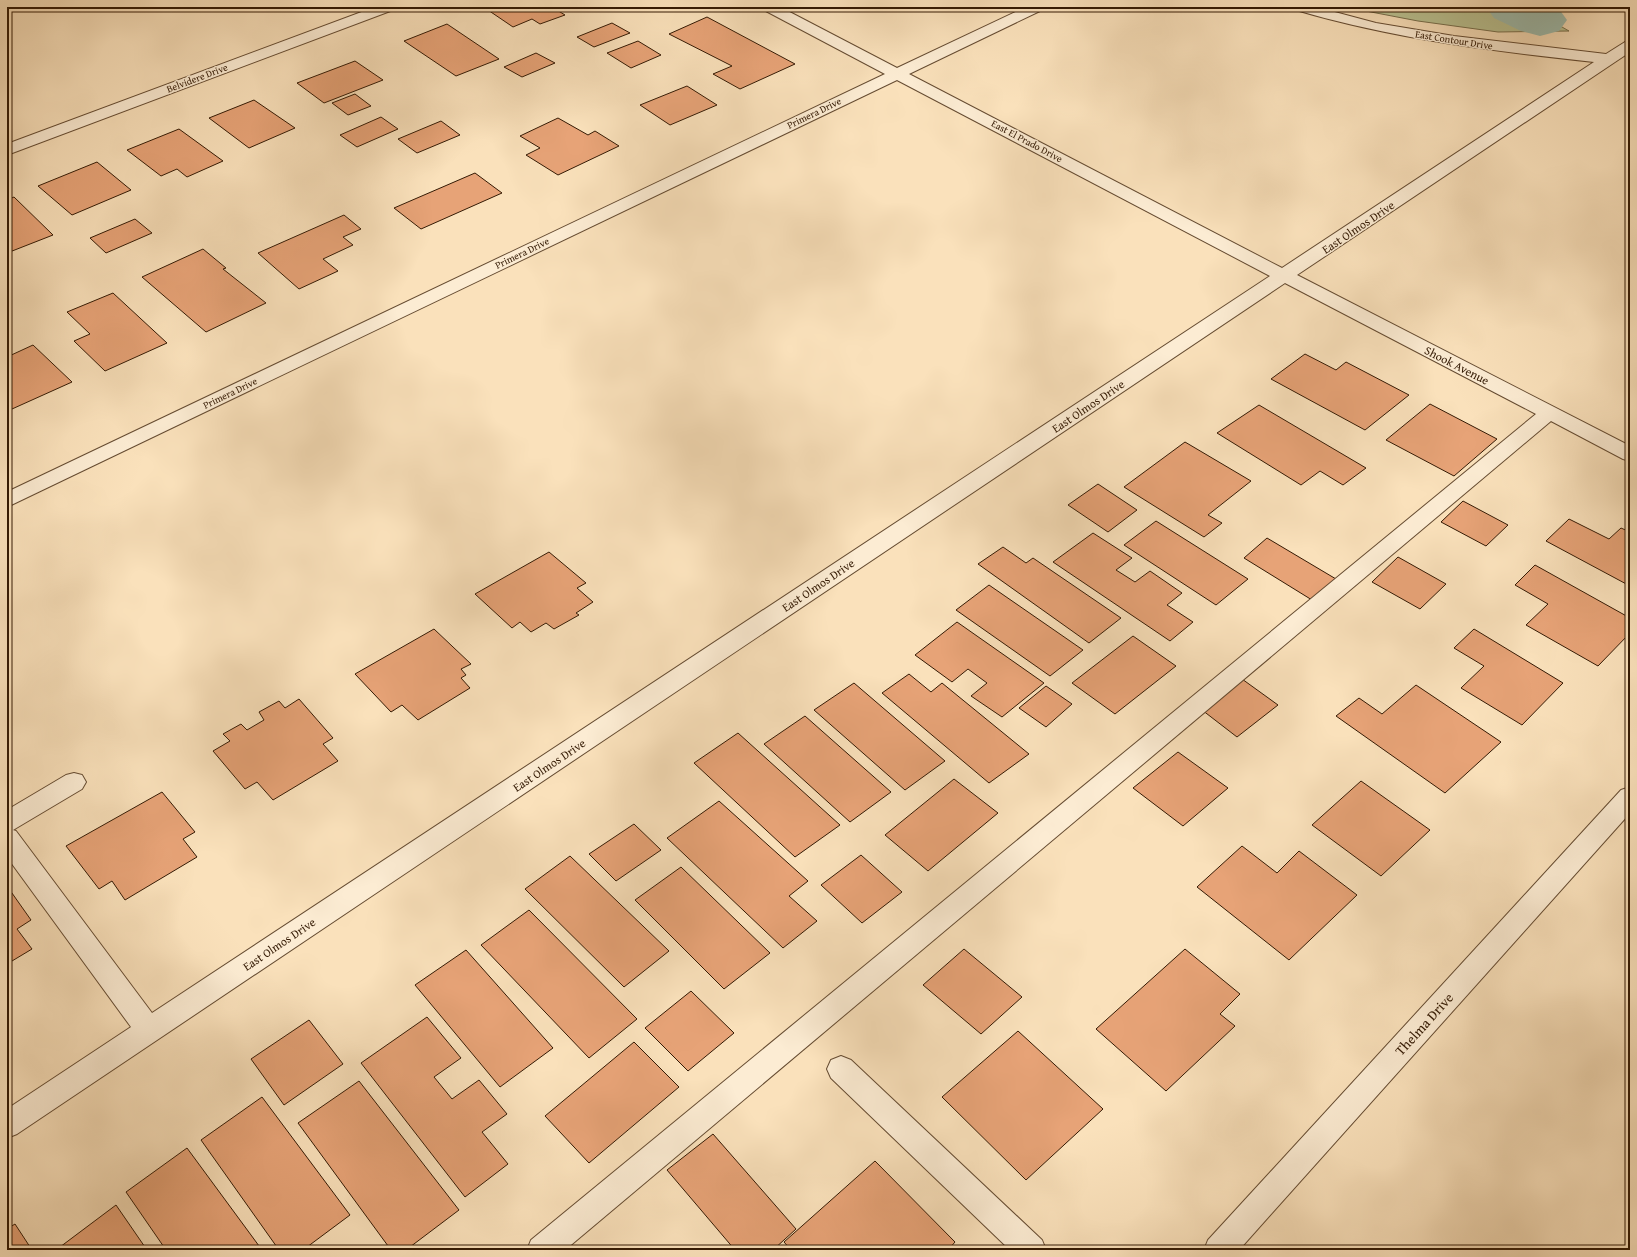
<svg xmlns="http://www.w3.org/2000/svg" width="1637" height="1257" font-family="'Gentium Book Plus',serif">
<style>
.green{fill:#bac393;stroke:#776e4c}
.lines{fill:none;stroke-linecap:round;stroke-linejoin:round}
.river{fill:#9ebeb0;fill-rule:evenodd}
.building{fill:#e7a377;stroke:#341a04}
.minor-casing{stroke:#664c32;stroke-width:2}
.minor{fill:#fcecd3;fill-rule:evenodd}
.labels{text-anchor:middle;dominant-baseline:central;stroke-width:3;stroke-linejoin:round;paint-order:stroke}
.far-street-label{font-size:10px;fill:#341a04;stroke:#fcecd3}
.street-label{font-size:12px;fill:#341a04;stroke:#fcecd3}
.near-street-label{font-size:14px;fill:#341a04;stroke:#fcecd3}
</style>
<rect width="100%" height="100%" fill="#fae1bb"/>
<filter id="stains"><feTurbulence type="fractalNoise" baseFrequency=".005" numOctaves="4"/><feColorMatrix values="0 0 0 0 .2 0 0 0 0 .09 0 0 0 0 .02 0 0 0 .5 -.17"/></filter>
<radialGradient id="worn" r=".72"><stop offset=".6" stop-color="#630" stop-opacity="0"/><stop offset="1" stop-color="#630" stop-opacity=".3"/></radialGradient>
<path class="green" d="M1345,7H1527L1569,31L1498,32L1418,21Z"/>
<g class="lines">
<path class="river" d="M1486,7H1556L1559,9L1567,20L1559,31L1540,36L1521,31L1494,18Z"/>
</g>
<path class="building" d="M488,7H552L565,15L540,24L532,19L513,27L485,8Z
M707,17L795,64L740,89L713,74L732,66L669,34Z
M612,23L630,33L594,47L577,37Z
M447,24L499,59L456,76L404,41Z
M638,41L661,55L631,68L607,53Z
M536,53L555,63L522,77L504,67Z
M355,61L383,80L324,103L297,83Z
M687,86L717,105L670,125L640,105Z
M355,94L371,106L348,115L332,103Z
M254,100L295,128L249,148L209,118Z
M381,117L398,129L357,147L340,135Z
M558,118L588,135L595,131L619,146L558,175L526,155L540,148L520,136Z
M441,121L460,135L417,153L398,139Z
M179,129L223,161L187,177L177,169L161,176L127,150Z
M97,162L131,190L72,215L38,186Z
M475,173L502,193L421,229L394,208Z
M14,197L53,235L7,253V200Z
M344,215L361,229L343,237L353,245L323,259L338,271L299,289L258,253Z
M135,219L152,233L106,253L90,238Z
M203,249L226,268L223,269L266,303L206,332L142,277Z
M113,293L167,343L105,371L74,341L90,334L67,312Z
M33,345L72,382L12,409L7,404V357Z
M1305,354L1336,370L1346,362L1409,395L1365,430L1271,379Z
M1430,404L1497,439L1454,476L1386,440Z
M1259,405L1366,468L1343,485L1320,471L1301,485L1217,433Z
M1185,442L1251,481L1208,515L1222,523L1204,537L1124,487Z
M1098,484L1137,510L1108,532L1068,505Z
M1463,501L1508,525L1486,546L1441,522Z
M1569,519L1609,539L1621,528L1630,532V586L1546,541Z
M1156,521L1248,579L1216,605L1124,545Z
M1093,533L1132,558L1116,570L1135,582L1150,571L1182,593L1167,605L1193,622L1170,641L1053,562Z
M1267,538L1336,579L1312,600L1244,558Z
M1003,547L1026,563L1033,558L1121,618L1089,643L978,564Z
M549,552L586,583L577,588L593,602L576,613L579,615L554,629L546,623L531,632L520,622L512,628L475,594Z
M1398,557L1446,584L1420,609L1372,582Z
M1535,565L1630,618V633L1598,666L1526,625L1548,604L1515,585Z
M989,585L1083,650L1050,676L956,610Z
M957,622L1044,683L1002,717L971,696L987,683L968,669L952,682L915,655Z
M434,629L471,664L461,669L466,675L461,678L470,688L418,720L402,705L391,712L355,674Z
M1474,629L1563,683L1522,725L1461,688L1484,666L1454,648Z
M1133,636L1176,666L1115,714L1072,683Z
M909,674L931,692L942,683L1029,754L989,783L882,693Z
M1242,679L1278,705L1237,737L1202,710Z
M854,683L945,761L905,790L814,710Z
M1416,685L1501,742L1445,793L1336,716L1359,698L1382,714Z
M1046,686L1072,704L1046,727L1019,708Z
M299,699L333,738L323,744L338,761L273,800L257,782L245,789L213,751L230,741L223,734L241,724L247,730L264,720L259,712L279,701L285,708Z
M805,716L891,792L850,822L764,744Z
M738,733L840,825L795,857L694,763Z
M1178,752L1228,788L1183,826L1133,788Z
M954,779L998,813L928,871L885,835Z
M1361,781L1430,830L1381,876L1312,825Z
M162,792L195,832L183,839L197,857L125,900L112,881L99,889L66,846Z
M719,801L808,881L789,896L817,921L783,948L667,838Z
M634,824L661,850L616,881L589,854Z
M1242,846L1277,873L1299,851L1357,895L1289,960L1197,887Z
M861,855L902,892L862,923L821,885Z
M570,856L669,951L624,987L525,889Z
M681,867L770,953L724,989L635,900Z
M7,886L31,920L17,929L32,949L7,964Z
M529,910L637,1019L589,1058L481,945Z
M964,949L1022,997L981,1034L923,985Z
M1185,949L1240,994L1220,1014L1235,1026L1166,1091L1096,1029Z
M466,950L553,1048L500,1087L415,985Z
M691,991L734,1033L688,1071L645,1028Z
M427,1017L461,1058L434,1077L452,1099L479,1080L507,1114L482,1132L508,1164L465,1197L361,1063Z
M309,1020L343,1064L284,1105L251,1059Z
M1018,1031L1103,1109L1026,1180L942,1097Z
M634,1042L679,1087L589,1163L545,1116Z
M359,1081L459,1210L406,1250H391L298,1123Z
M262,1097L350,1215L303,1250H279L201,1140Z
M713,1134L796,1229L773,1250H735L667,1170Z
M187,1148L262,1250H166L126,1192Z
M875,1161L955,1242L948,1250H791L784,1242Z
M116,1205L147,1250H56Z
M15,1224L32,1250H7V1229Z"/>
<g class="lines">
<g class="minor-casing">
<path id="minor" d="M375,7H395L393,10L7,155V144Z
M762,7H780L897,68L1026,7H1044L1042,10L909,74L1282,268L1594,62C1493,51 1394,39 1296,10L1294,7H1316L1376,23L1454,36L1606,54L1625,42L1630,41V52L1615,62L1297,275L1630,446V461L1623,459L1551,421L565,1250H527L531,1240L1536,414L1285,283L17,1134L7,1138V1109L131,1027L7,857V810L66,775L74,773L82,775L86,782L82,789L13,830L16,831L152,1013L1270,276L897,80L7,507V492L885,74L764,10Z
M1630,787V813L1239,1250H1204L1208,1240L1621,790Z
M841,1056L851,1060L1042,1240L1046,1250H1010L831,1078L827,1069L831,1060Z"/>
</g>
<use href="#minor" class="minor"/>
</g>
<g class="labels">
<g class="far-street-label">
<text transform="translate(1454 40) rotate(9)">East Contour Drive</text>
<text transform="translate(197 78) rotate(-21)">Belvidere Drive</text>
<text transform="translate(814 113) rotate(-26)">Primera Drive</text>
<text transform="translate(1027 141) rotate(28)">East El Prado Drive</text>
<text transform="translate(522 253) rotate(-26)">Primera Drive</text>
<text transform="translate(230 393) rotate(-26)">Primera Drive</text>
</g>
<g class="street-label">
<text transform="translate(1358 227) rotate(-34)">East Olmos Drive</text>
<text transform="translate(1457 365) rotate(27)">Shook Avenue</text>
<text transform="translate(1088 406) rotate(-34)">East Olmos Drive</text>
<text transform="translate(818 585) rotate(-34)">East Olmos Drive</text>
<text transform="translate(549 765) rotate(-34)">East Olmos Drive</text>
<text transform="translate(279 944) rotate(-34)">East Olmos Drive</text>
</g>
<g class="near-street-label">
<text transform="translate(1424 1024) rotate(-48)">Thelma Drive</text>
</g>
</g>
<rect width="1637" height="1257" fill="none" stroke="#fae1bb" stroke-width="24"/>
<rect x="8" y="8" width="1621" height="1241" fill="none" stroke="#341a04" stroke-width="2"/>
<rect x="12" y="12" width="1613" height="1233" fill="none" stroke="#341a04"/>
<rect width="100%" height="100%" filter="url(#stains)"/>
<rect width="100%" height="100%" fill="url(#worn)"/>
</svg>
